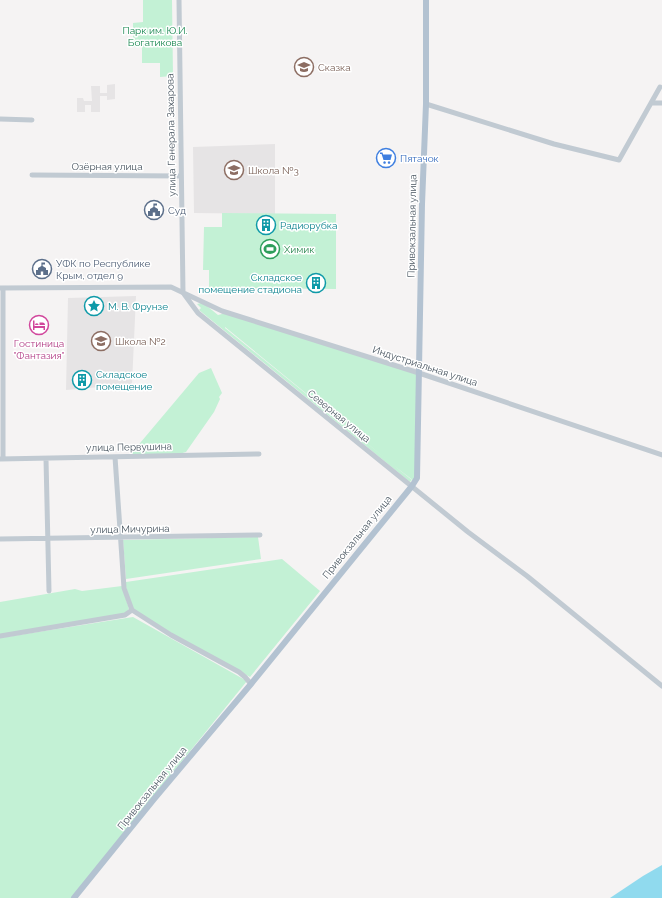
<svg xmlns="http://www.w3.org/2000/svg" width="662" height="898" font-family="Raleway,sans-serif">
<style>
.education{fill:#e6e4e5}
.green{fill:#c3f1d5;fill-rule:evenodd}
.water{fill:#90daee}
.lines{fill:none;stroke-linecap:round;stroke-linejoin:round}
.minor{stroke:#c1cad2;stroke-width:5}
.major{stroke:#b3c2d1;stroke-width:6}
.labels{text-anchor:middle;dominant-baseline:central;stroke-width:3;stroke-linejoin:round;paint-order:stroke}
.park-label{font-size:10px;fill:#17864f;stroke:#fff}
.education-label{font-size:10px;fill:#785e54;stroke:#fff;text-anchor:start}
.street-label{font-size:10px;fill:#4a5661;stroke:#fff}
.shop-label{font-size:10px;fill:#366cbe;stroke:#fff;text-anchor:start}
.service-label{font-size:10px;fill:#4e5e75;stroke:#fff;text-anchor:start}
.culture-label{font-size:10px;fill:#0d838f;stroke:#fff;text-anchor:start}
.leisure-label{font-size:10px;fill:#27864d;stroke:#fff;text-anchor:start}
.hotel-label{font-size:10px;fill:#b23c85;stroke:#fff}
</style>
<rect width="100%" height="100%" fill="#f5f3f3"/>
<path class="education" d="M115,84V99L107,100V96H100V112H91V105H85V112H77V98H83L84,101H92L91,86H100V93H107V85Z
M275,144V214L194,213L193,147Z
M136,296L132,384L66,390L68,298Z"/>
<path class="green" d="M143,0H172L173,76L160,77V63H142V47H133V23L143,22Z
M222,213L336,214V289L209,288V270H203L204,227H222Z
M201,303L207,306L218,315L226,313L417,374L416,476L414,481L393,465L412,480L410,482L199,310L201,308L197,304ZM225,327L390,462L225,328Z
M211,368L222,393L219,397L220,399L214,412L186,452L179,454L130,455L199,373Z
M258,537L261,559L126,579L123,540Z
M282,559L320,591L250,677L171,633L133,609L126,587V582Z
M122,586L129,609L125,614L0,635V602L75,589L82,591Z
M133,617L247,681L71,898H0V638Z"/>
<path class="water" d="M662,865V898H610L643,876Z"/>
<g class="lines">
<path class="minor" d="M179,0L183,293
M651,103H662
M426,104L554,144L619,160L660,87
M0,119L32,120
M32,175L181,176
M0,288L171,287L222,311L419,373L662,455
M3,288V459
M184,294L198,313L251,356L468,532L527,576L662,686
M115,457L124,588L132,610L171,635L239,672L245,677L251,684
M0,459L259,454
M46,459L49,591
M0,539L260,535
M0,636L125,615L132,610"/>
<path class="major" d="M74,898L154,799L251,684L412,486L417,478L422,204L426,104V0"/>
</g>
<defs>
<g id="school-ring" transform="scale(1)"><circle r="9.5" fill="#fff" stroke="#8d6e63" stroke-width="1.5"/><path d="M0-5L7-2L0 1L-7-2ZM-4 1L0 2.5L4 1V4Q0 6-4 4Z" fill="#8d6e63"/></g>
<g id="supermarket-ring" transform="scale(1)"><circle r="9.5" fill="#fff" stroke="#3f7fe0" stroke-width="1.5"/><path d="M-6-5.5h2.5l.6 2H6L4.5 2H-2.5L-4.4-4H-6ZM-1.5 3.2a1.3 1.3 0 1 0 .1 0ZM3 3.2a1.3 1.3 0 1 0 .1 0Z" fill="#3f7fe0"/></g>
<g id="civic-ring" transform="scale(1)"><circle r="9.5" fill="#fff" stroke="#5c6f8a" stroke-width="1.5"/><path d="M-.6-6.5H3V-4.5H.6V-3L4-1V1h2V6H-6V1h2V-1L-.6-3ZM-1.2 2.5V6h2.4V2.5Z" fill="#5c6f8a"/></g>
<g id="building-ring" transform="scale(1)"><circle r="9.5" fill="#fff" stroke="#0f9aa8" stroke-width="1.5"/><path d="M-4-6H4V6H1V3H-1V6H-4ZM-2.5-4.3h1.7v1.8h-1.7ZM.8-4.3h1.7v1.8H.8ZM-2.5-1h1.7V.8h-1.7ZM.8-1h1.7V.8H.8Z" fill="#0f9aa8"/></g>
<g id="stadium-ring" transform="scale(1)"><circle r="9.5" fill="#fff" stroke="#2e9e5b" stroke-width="1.5"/><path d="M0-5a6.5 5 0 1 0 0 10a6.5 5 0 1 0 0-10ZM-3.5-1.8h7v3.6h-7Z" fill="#2e9e5b"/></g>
<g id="sight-ring" transform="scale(1)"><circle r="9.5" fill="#fff" stroke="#0f9aa8" stroke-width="1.5"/><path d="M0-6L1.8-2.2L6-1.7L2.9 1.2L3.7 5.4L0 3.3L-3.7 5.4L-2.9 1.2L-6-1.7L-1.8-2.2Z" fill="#0f9aa8"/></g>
<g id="hotel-ring" transform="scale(1)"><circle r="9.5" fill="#fff" stroke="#d1479c" stroke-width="1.5"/><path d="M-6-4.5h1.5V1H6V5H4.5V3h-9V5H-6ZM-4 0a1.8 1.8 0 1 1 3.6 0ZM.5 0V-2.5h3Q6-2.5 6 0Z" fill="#d1479c"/></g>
</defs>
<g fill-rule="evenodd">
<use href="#school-ring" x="304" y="67"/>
<use href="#supermarket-ring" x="386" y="158"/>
<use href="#school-ring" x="234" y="170"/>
<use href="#civic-ring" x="154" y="210"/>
<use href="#building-ring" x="266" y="225"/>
<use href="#stadium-ring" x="270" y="249"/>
<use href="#civic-ring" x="42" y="269"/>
<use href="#building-ring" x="316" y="283"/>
<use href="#sight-ring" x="94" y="306"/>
<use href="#hotel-ring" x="39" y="325"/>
<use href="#school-ring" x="101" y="341"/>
<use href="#building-ring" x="82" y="380"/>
</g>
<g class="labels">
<g class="park-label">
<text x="155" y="30">Парк им. Ю.И.<tspan x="155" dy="12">Богатикова</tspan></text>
</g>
<g class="education-label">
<text x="318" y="67">Сказка</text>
<text x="248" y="170">Школа №3</text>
<text x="115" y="341">Школа №2</text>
</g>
<g class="street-label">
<text transform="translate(171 135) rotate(-91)">улица Генерала Захарова</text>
<text x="107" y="166">Озёрная улица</text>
<text transform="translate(412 226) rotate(-89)">Привокзальная улица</text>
<text transform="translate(425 366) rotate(18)">Индустриальная улица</text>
<text transform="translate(339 416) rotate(39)">Северная улица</text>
<text transform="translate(129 447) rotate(-1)">улица Первушина</text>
<text transform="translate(130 529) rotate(-1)">улица Мичурина</text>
<text transform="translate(357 537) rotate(-51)">Привокзальная улица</text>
<text transform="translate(152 788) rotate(-51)">Привокзальная улица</text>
</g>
<g class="shop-label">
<text x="400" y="158">Пятачок</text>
</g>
<g class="service-label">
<text x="168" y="210">Суд</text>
<text x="56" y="263">УФК по Республике<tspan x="56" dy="12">Крым, отдел 9</tspan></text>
</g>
<g class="culture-label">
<text x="280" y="225">Радиорубка</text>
<text x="302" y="277" text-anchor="end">Складское<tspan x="302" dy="12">помещение стадиона</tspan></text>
<text x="108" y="306">М. В. Фрунзе</text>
<text x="96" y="374">Складское<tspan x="96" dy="12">помещение</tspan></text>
</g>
<g class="leisure-label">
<text x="284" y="249">Химик</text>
</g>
<g class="hotel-label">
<text x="39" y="343">Гостиница<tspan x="39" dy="12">"Фантазия"</tspan></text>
</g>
</g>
</svg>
